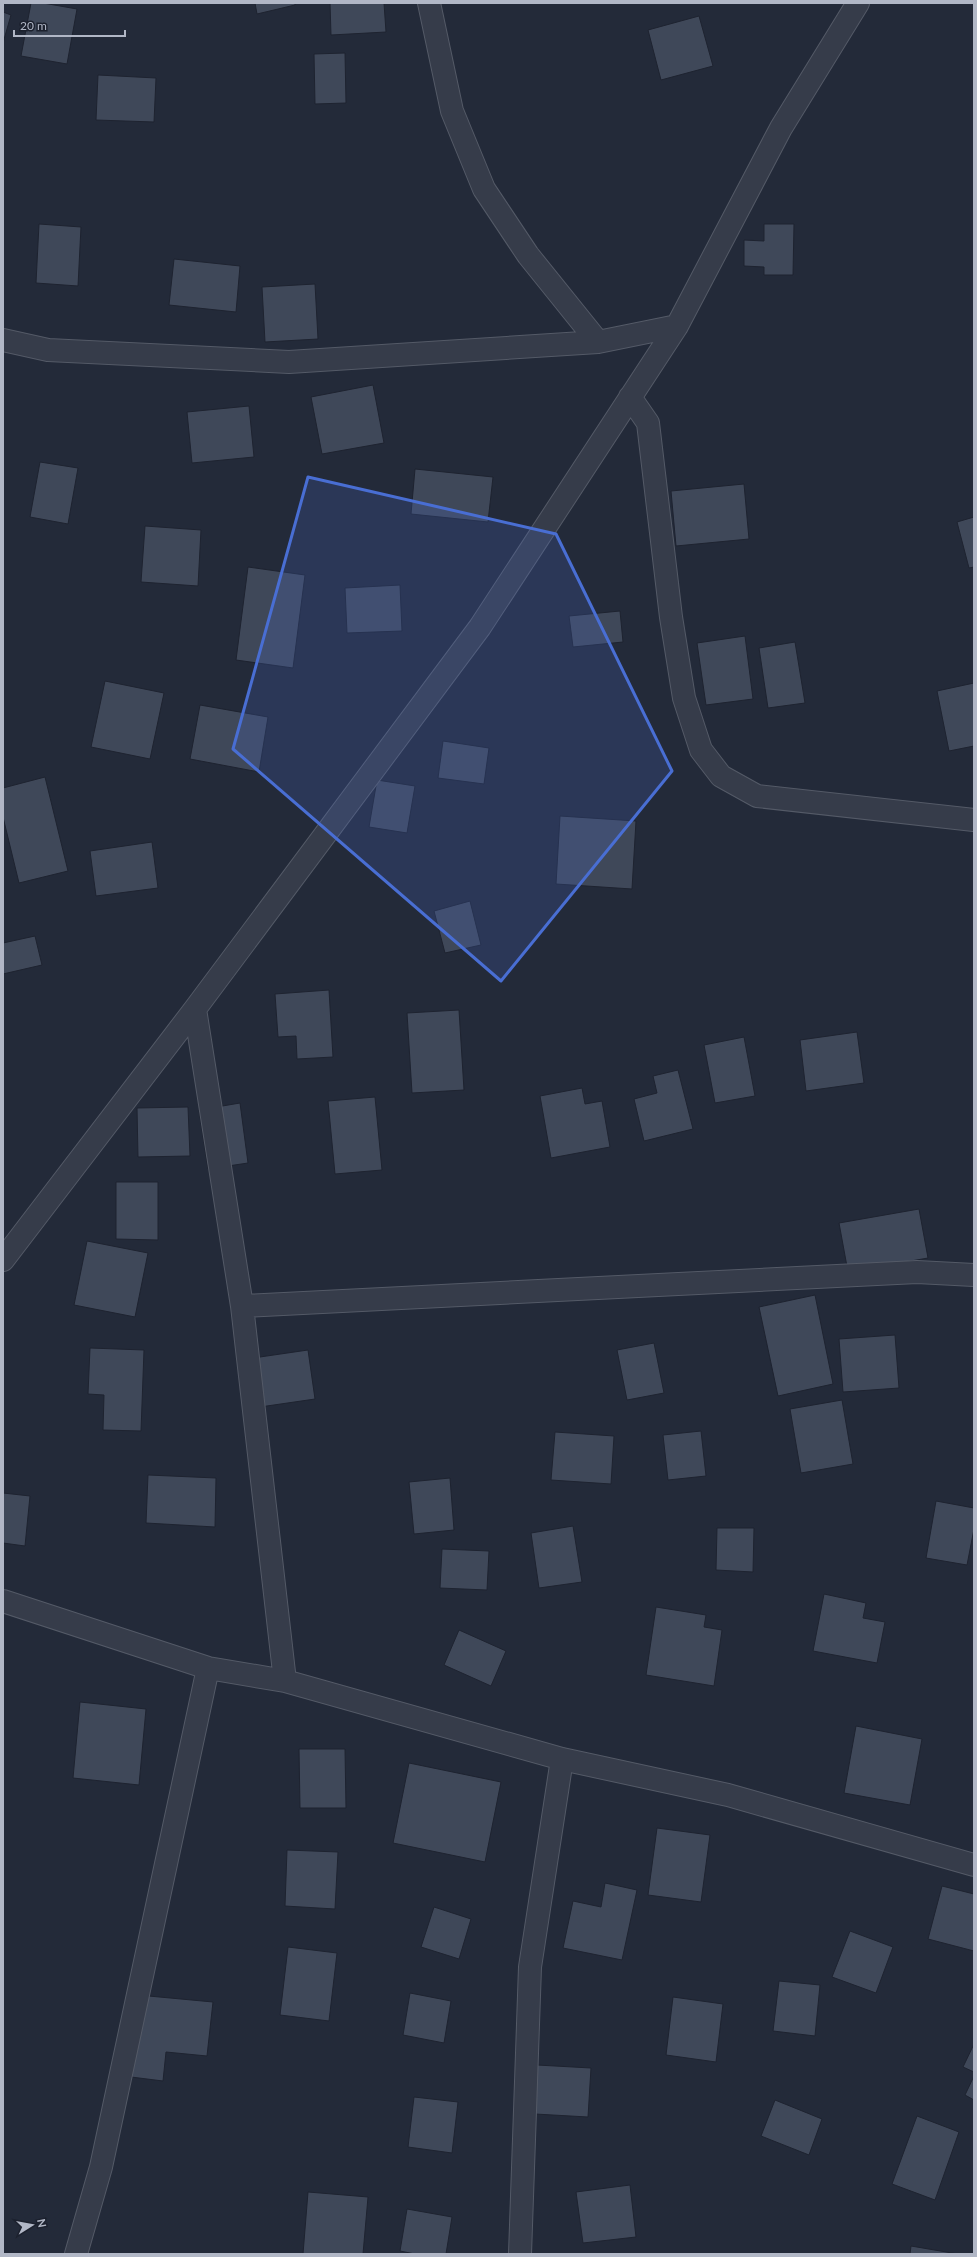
<svg xmlns="http://www.w3.org/2000/svg" width="977" height="2257" font-family="Lato,sans-serif">
<style>
.building{fill:#3f4859;stroke:#1e2330}
.lines{fill:none;stroke-linecap:round;stroke-linejoin:round}
.street-casing{stroke:#545a67;stroke-width:24}
.street{stroke:#363c4a;stroke-width:22}
.marked{fill:#496ed3;fill-opacity:0.2;stroke:#496ed3;stroke-width:3;stroke-linejoin:round}
</style>
<rect width="100%" height="100%" fill="#232a39"/>
<path class="building" d="M31,3H43L77,9L67,64L21,56Z
M255,3H295V5L257,14Z
M330,3H384L386,32L331,35Z
M3,12L11,15L3,43Z
M699,16L713,66L661,80L648,30Z
M345,53L346,103L315,104L314,54Z
M98,75L156,78L154,122L96,120Z
M39,224L81,227L78,286L36,283Z
M764,224H794L793,275H764V267L744,266V240L764,241Z
M174,259L240,266L236,312L169,305Z
M315,284L318,339L265,342L262,287Z
M373,385L384,443L322,454L311,397Z
M249,406L254,457L192,463L187,412Z
M40,462L78,468L68,524L30,517Z
M415,469L493,477L488,522L411,514Z
M744,484L749,539L676,546L671,491Z
M974,517V567L969,568L957,522Z
M145,526L201,530L198,586L141,582Z
M248,567L305,575L293,668L236,660Z
M400,585L402,631L347,633L345,588Z
M620,611L623,642L573,647L569,616Z
M745,636L753,699L706,705L697,643Z
M795,642L805,703L768,708L759,648Z
M105,681L164,693L150,759L91,747Z
M974,683V746L949,751L937,691Z
M200,705L268,717L259,772L190,759Z
M443,741L489,748L484,784L438,778Z
M45,777L68,871L19,883L3,817V788Z
M377,780L415,786L407,833L369,827Z
M560,816L636,821L632,889L556,884Z
M152,842L158,888L96,896L90,851Z
M470,901L481,945L445,953L434,911Z
M35,936L42,965L3,974V943Z
M329,990L333,1057L297,1059L296,1036L278,1037L275,994Z
M459,1010L464,1090L412,1093L407,1013Z
M857,1032L864,1083L806,1091L800,1040Z
M744,1037L755,1096L715,1103L704,1045Z
M678,1070L693,1129L644,1141L634,1099L657,1093L653,1076Z
M582,1088L585,1104L602,1101L610,1147L551,1158L540,1096Z
M375,1097L382,1170L335,1174L328,1101Z
M240,1103L248,1163L208,1169L199,1110Z
M188,1107L190,1156L138,1157L137,1108Z
M116,1182H158V1240L116,1239Z
M919,1209L928,1258L848,1272L839,1223Z
M87,1241L148,1253L135,1317L74,1305Z
M815,1295L833,1384L778,1396L759,1307Z
M895,1335L899,1388L843,1392L839,1339Z
M654,1343L664,1393L627,1400L617,1350Z
M90,1348L144,1350L141,1431L103,1430L104,1395L88,1394Z
M308,1350L315,1399L260,1407L253,1358Z
M842,1400L853,1464L801,1473L790,1409Z
M701,1431L706,1476L668,1480L663,1435Z
M555,1432L614,1436L611,1484L551,1480Z
M148,1475L216,1478L215,1527L146,1523Z
M450,1478L454,1530L414,1534L409,1482Z
M3,1493L30,1496L25,1546L3,1543Z
M936,1501L974,1508V1529L967,1565L926,1558Z
M573,1526L582,1582L539,1588L531,1533Z
M717,1528H754L753,1572L716,1570Z
M442,1549L489,1551L487,1590L440,1588Z
M824,1594L866,1603L863,1618L885,1622L877,1663L813,1651Z
M656,1607L706,1615L704,1627L722,1630L714,1686L646,1675Z
M459,1630L506,1651L491,1686L444,1665Z
M80,1702L146,1709L139,1785L73,1778Z
M856,1726L922,1739L910,1805L844,1793Z
M299,1749H345L346,1808H300Z
M409,1763L501,1782L485,1862L393,1843Z
M657,1828L710,1835L701,1902L648,1895Z
M287,1850L338,1852L335,1909L285,1906Z
M605,1883L637,1890L622,1960L563,1948L573,1901L601,1907Z
M942,1886L974,1894V1951L928,1939Z
M434,1907L471,1919L459,1959L421,1947Z
M850,1931L893,1947L876,1993L832,1977Z
M288,1947L337,1953L329,2021L280,2015Z
M779,1981L820,1985L815,2036L773,2031Z
M410,1993L451,2001L444,2043L403,2035Z
M138,1995L213,2002L207,2056L166,2052L163,2081L131,2077Z
M673,1997L723,2004L716,2062L666,2055Z
M974,2044V2072L963,2067Z
M537,2065L591,2068L588,2117L535,2114Z
M974,2076V2100L965,2095Z
M414,2097L458,2102L452,2153L408,2147Z
M775,2100L822,2119L809,2155L761,2136Z
M917,2116L959,2132L935,2200L892,2184Z
M630,2185L636,2237L583,2243L576,2192Z
M308,2192L368,2197L363,2254H303Z
M407,2209L452,2217L446,2254H415L400,2251Z
M911,2246L958,2254H910Z"/>
<g class="lines">
<g class="street-casing">
<path id="street" d="M429,3L452,111L484,189L528,255L598,342
M3,340L48,350L289,362L598,342L677,326
M630,397L648,423L671,617L684,698L701,750L721,776L757,796L974,820
M195,1009L242,1306L285,1681
M3,1260L195,1009L480,627L677,326L781,128L858,3
M242,1306L917,1272L974,1275
M3,1601L208,1668L285,1681L562,1759L728,1795L974,1865
M76,2254L101,2167L208,1668
M520,2254L530,1967L562,1759"/>
</g>
<use href="#street" class="street"/>
</g>
<path class="marked" d="M308,477L556,534L672,771L501,981L233,749Z"/>
<rect width="977" height="2257" fill="none" stroke="#b1b7c6" stroke-width="8"/>
<g transform="translate(32 2225) rotate(79)" stroke="#1c212e" stroke-width="3" paint-order="stroke">
<path d="M0-3L7 15L0 10L-7 15Z" fill="#b1b7c6"/>
<text y="-6" font-size="11" font-weight="bold" text-anchor="middle" fill="#b1b7c6">N</text>
</g>
<path d="M14 30v6h111v-6" fill="none" stroke="#b1b7c6" stroke-width="2"/>
<text x="20" y="30" font-size="12" fill="#b1b7c6" stroke="#1c212e" stroke-width="3" paint-order="stroke">20 m</text>
</svg>
